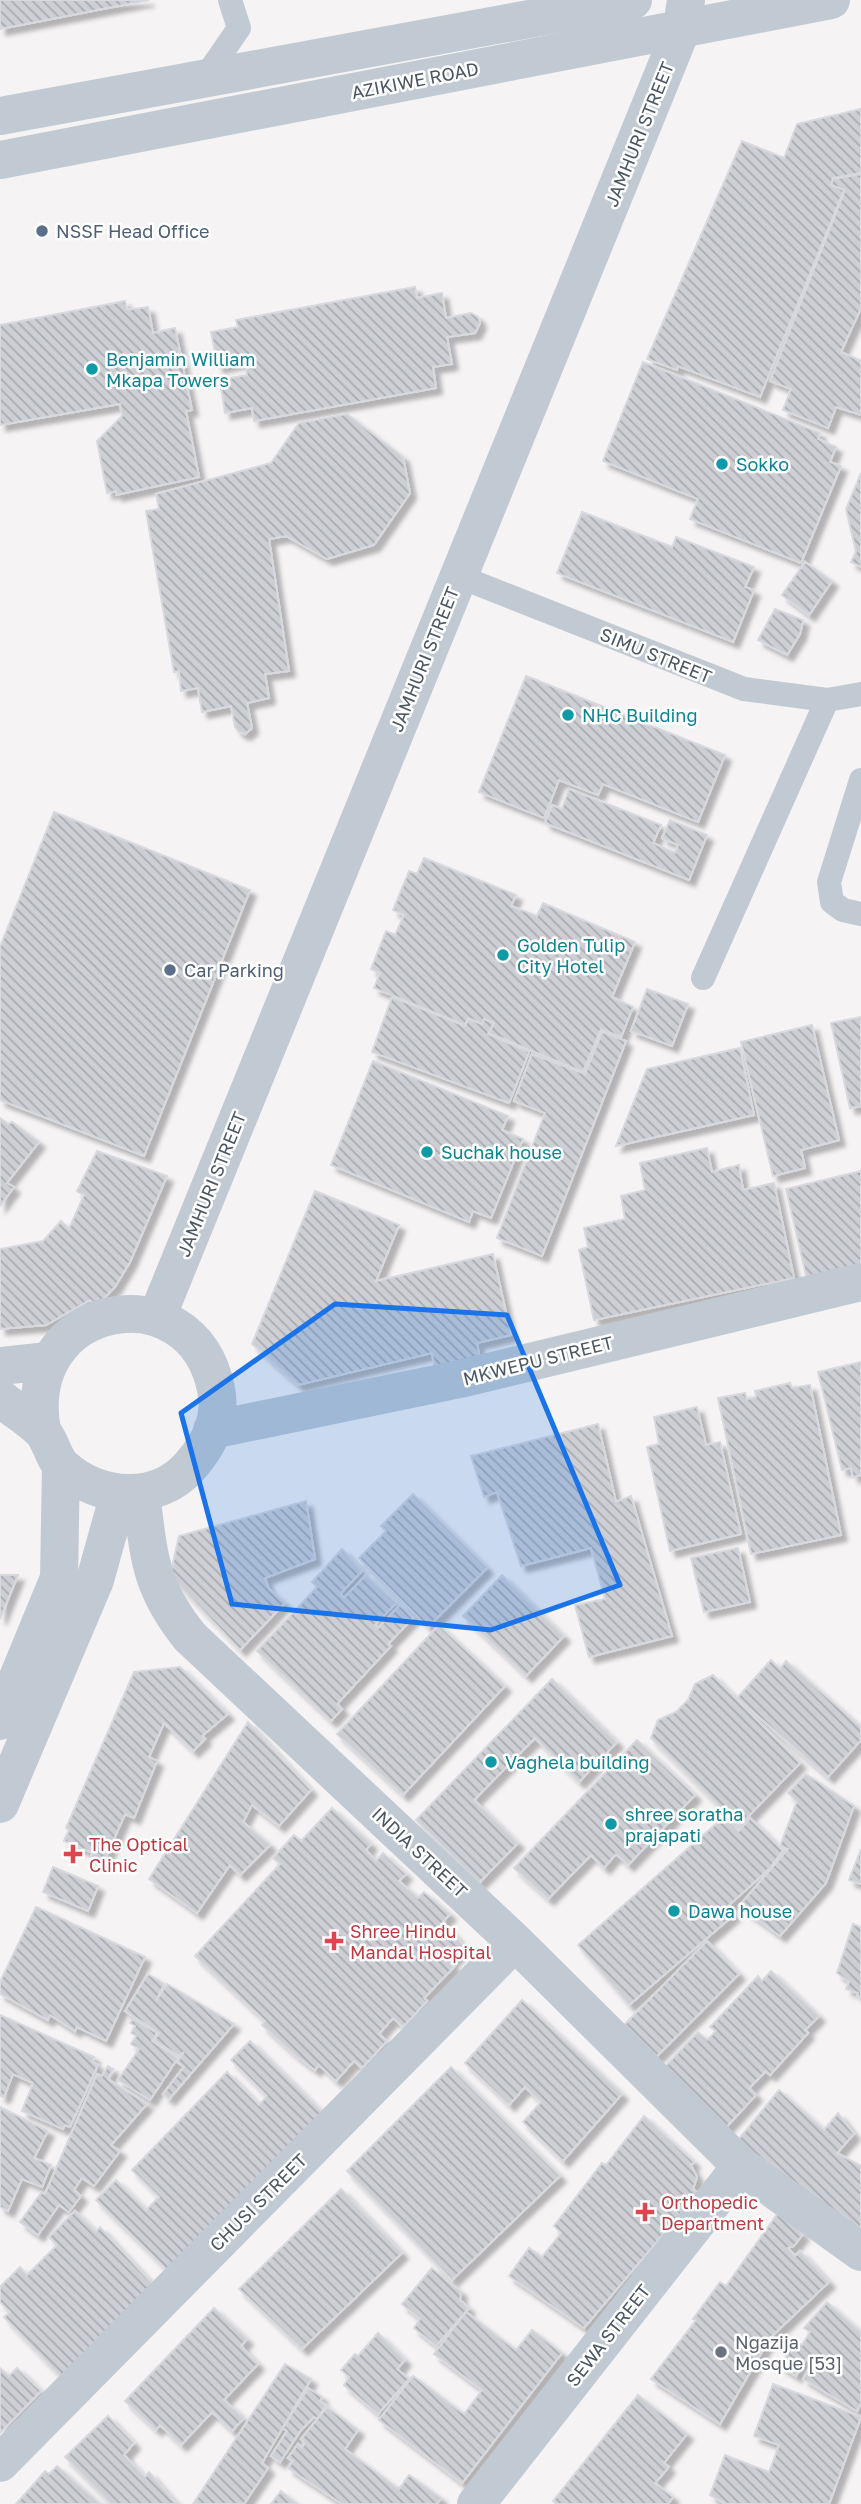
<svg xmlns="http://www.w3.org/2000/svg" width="861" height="2504" font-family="'Golos Text',sans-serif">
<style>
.building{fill:url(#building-back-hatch);stroke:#d7d9de;stroke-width:2;filter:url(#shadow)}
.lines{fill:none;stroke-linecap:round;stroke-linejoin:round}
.service{stroke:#c1cad2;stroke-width:24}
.minor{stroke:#c1cad2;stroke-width:38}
.tertiary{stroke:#c1cad2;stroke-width:38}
.marked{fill:#1a73e8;fill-opacity:0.2;stroke:#1a73e8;stroke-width:5;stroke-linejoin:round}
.service-dot{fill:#5c6f8a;stroke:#fff;stroke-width:2.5}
.culture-dot{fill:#0f9aa8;stroke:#fff;stroke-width:2.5}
.health-dot{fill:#e0444e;stroke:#fff;stroke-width:2.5}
.worship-dot{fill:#6b7280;stroke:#fff;stroke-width:2.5}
.labels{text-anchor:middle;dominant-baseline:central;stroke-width:5;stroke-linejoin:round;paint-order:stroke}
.street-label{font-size:18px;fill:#4a5661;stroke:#fff}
.service-label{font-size:18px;fill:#4e5e75;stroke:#fff;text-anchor:start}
.culture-label{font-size:18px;fill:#0d838f;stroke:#fff;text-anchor:start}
.health-label{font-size:18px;fill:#be3a42;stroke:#fff;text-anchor:start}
.worship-label{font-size:18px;fill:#5b616d;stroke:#fff;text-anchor:start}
</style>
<defs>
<pattern id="building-back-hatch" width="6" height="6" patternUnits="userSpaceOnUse" patternTransform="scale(1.75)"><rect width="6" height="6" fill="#cdcfd5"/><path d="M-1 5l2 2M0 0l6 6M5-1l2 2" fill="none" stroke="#a8abb0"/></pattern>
<filter id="shadow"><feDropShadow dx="6" dy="6" stdDeviation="2" flood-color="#0004"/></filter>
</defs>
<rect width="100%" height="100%" fill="#f5f3f3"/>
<path class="building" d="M0,0H149L0,29Z
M861,109V173L833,178L831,185L844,190L760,397L678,366L677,370L647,359L742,141L784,158L797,124Z
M861,174V308L841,352L861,361V415L836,407L828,428L783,410L791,389L770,381L845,190L831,185L833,179Z
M415,287L417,298L442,293L446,318L471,313L478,317L480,323L475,333L447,337L452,364L433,367L436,388L254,421L252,408L225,413L220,380L247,375L245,361L218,367L211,332L238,327L236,320Z
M125,301L127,310L148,307L153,333L175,328L192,410L186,411L199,477L116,495V491L107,493L97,441L122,416L120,404L0,425V325Z
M643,362L820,433L818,439L836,447L830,462L841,466L801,563L690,519L698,499L603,461Z
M347,414L403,457L410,493L374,545L327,559L286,536L269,539L289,671L265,674L269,698L247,703L252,728L245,734L239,732L235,727L231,706L202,712L198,688L181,691L179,671L174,672L146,511L159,509L156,494L271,463L299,423Z
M861,473V567L851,562L856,552L846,509Z
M582,512L672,547L676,537L754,567L745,587L754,590L733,642L557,573Z
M805,562L832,581L809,615L782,595Z
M775,609L803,620L800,634L787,655L758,640Z
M526,676L725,755L698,822L603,784L598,795L559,780L544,818L479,792Z
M569,789L661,825L653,843L675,853L678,845L662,838L670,820L707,835L689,880L545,823L552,805L562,809Z
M54,812L250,890L144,1156L0,1100V947Z
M424,858L516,895L511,906L537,916L543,903L635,942L612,997L633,1007L621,1037L601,1029L583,1072L489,1033L494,1023L484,1019L482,1024L468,1018L465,1025L374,988L380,973L371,969L386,931L395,935L404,915L393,910L409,871L417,874Z
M647,989L688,1004L672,1046L631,1031Z
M392,997L465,1026L468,1019L482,1024L484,1019L494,1023L488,1034L529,1052L509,1103L372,1052Z
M861,1017V1106L850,1108L831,1023Z
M812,1025L839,1140L801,1150L805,1168L773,1176L741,1042Z
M602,1032L626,1041L542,1256L497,1238L545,1113L514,1101L532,1054L585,1074Z
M740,1048L754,1115L616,1146L647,1069Z
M373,1061L508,1116L502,1130L523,1139L491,1218L473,1211L469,1222L331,1165Z
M0,1118L8,1124L12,1122L39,1142L7,1183L14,1187L0,1206Z
M707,1148L712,1172L739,1165L743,1190L774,1183L794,1278L594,1320L579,1250L588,1247L584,1228L625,1219L621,1196L645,1190L640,1163Z
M97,1151L167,1176L130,1262L115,1287L96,1306L90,1300L46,1325L0,1329V1249L43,1241L61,1221L69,1229L84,1195L77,1191Z
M861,1171V1267L807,1280L786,1189Z
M315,1191L399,1225L376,1281L493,1254L511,1335L477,1343L482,1371L437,1381L432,1353L298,1385L252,1344Z
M861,1362V1475L853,1477L851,1468L842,1470L818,1372Z
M790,1383L792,1388L810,1385L841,1535L751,1554L718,1398L745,1393L747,1399L756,1397L755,1391Z
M697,1407L706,1445L720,1442L741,1534L670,1551L647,1447L659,1444L654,1417Z
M598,1424L616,1502L631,1496L672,1636L589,1657L575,1605L605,1599L591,1548L521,1566L497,1492L484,1497L471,1456Z
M413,1494L487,1568L428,1627L359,1558L386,1531L381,1526Z
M306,1501L315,1559L265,1578L269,1589L285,1603L240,1650L170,1576L179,1536Z
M738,1548L750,1602L704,1612L691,1558Z
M342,1549L362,1571L340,1594L344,1598L366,1575L396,1603L375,1625L378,1628L400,1605L413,1618L388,1644L391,1646L337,1704L342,1709L331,1721L257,1651L317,1587L312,1582Z
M0,1575H18L0,1619Z
M502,1575L564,1636L526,1676L463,1616Z
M439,1625L505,1686L403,1795L337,1734Z
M771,1660L780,1669L786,1661L861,1727V1740L828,1777L737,1698Z
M180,1667L228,1714L202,1736L205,1739L193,1751L164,1723L149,1757L157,1761L134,1818L125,1814L104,1862L91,1857L93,1853L64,1841L69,1830L66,1828L134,1672Z
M713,1675L800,1763L739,1826L651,1738L658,1720L676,1712L688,1700L695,1684Z
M552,1679L617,1742L579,1782L535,1738L474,1800L518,1843L479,1883L416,1820Z
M248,1722L311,1790L279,1826L252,1805L243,1822L270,1845L240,1875L230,1865L197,1913L149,1879Z
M637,1740L695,1795L628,1865L616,1854L604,1868L591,1855L548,1899L514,1868Z
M806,1774L854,1806L826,1883L780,1936L739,1906L788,1849L780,1846L797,1801L788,1793Z
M332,1808L371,1844L366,1850L376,1861L383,1853L406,1874L399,1881L418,1898L424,1892L450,1914L443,1922L465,1947L450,1963L454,1967L424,1998L427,2001L403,2027L393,2018L379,2034L387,2041L362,2068L354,2061L336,2081L319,2065L315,2070L295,2055L262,2025L265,2021L195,1956L280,1864L273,1858L294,1835L301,1841Z
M725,1816L739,1831L750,1818L783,1850L770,1868L727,1907L734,1915L629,2005L578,1945Z
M861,1849V1884L849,1880Z
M53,1867L98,1886L88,1911L43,1892Z
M36,1907L145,1957L106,2041L77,2027L75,2031L50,2015L48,2020L0,1994V1982Z
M853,1924L861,1927V1998L857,1996L858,1993L846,1989L849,1982L837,1973Z
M707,1941L739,1974L656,2057L624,2025Z
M771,1971L819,2016L805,2030L808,2033L770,2075L766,2071L749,2088L756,2095L720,2134L657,2075L698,2032L707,2040L716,2031L710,2027L758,1976L762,1981Z
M148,1974L164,1984L156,2001L167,1984L234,2024L169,2099L163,2094L184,2067L177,2062L184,2052L179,2056L154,2040L159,2033L125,2011Z
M522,2000L622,2094L563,2161L523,2122L541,2102L525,2087L509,2105L465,2063Z
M0,2015L94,2057L92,2062L98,2065L70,2127L65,2125L63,2129L22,2111L33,2083L13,2074L4,2097L0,2096Z
M133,2019L157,2033L152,2041L178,2058L150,2100L118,2080L139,2049L131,2044L136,2036L131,2033L135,2026L130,2023Z
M250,2041L323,2113L168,2271L96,2200L116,2180L146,2210L159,2197L132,2170L227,2072L259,2105L267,2096L231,2060Z
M108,2066L113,2069L108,2079L147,2104L111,2145L120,2151L94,2186L82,2178L74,2190L81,2196L69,2212L59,2205L38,2235L20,2222L41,2193L45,2194L97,2074L102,2076Z
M451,2067L560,2176L452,2280L347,2171Z
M779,2090L824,2130L838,2113L854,2134L837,2153L861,2166V2231L733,2146Z
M0,2107L48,2131L34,2158L51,2165L42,2187L22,2179L8,2211L0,2207Z
M644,2116L694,2162L691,2165L697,2177L693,2189L698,2193L584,2328L509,2276L529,2248L542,2257L561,2233L554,2226L602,2163L606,2165Z
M341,2189L402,2253L302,2349L239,2289Z
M75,2211L96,2232L100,2227L158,2290L63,2379L4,2317L10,2312L0,2302V2287L20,2267L27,2275L57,2245L49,2237Z
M778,2213L803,2234L794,2246L788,2248L795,2256L800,2251L829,2282L770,2338L720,2424L651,2379L696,2320L693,2319L720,2282L726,2286Z
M432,2268L461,2292L460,2300L469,2308L436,2346L414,2328L420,2319L402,2304Z
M827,2302L861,2332V2403L857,2411L803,2379L812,2363L806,2359L796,2376L780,2366L795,2341L802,2345L810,2332L804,2328Z
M214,2308L247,2339L241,2346L258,2364L224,2400L244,2418L232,2431L212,2412L181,2445L160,2425L156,2430L125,2401Z
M466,2312L516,2350L532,2330L562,2353L462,2483L379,2420L413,2376L464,2414L482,2390L434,2354Z
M378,2333L405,2360L397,2369L409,2379L378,2414L344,2385L349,2377L341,2370L355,2354L358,2356Z
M285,2364L311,2379L262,2463L268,2468L244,2504H193Z
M0,2368L9,2376L17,2368L41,2391L0,2433Z
M773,2384L861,2417L829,2504H726L710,2495L725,2455L769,2472L779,2445L754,2436Z
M308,2388L322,2397L320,2401L326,2405L317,2419L314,2417L301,2430L280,2462L271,2456L287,2431L283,2428Z
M638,2395L687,2434L664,2463L669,2467L655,2483L673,2497L668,2504H557L553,2501Z
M327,2407L358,2430L345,2449L399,2489L409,2475L441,2498L437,2504H342L288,2468L293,2461L288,2458L298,2444L302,2447L305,2443L301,2439Z
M108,2416L134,2443L124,2455L145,2477L149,2472L177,2504H111L65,2457Z
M57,2466L100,2504H16L45,2471L49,2474Z
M281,2491L297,2504H271Z"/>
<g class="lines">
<path class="service" d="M204,79L239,28L230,0
M458,576L744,689L827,700L861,694
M861,780L829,882L832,902L843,910L861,914
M703,978L827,700"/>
<path class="minor" d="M141,1493C149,1556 149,1586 190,1637L515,1942L741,2166L861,2252
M0,2463L515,1942
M476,2504L741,2166"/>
<path class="tertiary" d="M0,116L633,0
M0,160L831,0
M157,1317L682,28L686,0
M0,1366L48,1361
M0,1398C13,1409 30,1419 42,1431C51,1441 53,1458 63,1467C99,1500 158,1504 191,1465C210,1443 222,1419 216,1389C192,1269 18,1300 42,1431
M212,1430L460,1379L861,1282
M0,1721L59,1578L61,1466
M0,1804L95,1580L119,1494"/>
</g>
<path class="marked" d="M335,1304L507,1315L620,1585L491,1630L232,1604L181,1413Z"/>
<g class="service-dot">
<circle cx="42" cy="231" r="7"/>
<circle cx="170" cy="970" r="7"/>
</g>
<g class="culture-dot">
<circle cx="92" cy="369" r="7"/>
<circle cx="722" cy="464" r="7"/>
<circle cx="568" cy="715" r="7"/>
<circle cx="503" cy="955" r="7"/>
<circle cx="427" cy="1152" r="7"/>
<circle cx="491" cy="1762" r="7"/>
<circle cx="611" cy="1824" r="7"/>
<circle cx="674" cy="1911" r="7"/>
</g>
<g class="health-dot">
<path d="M69.5 1843.5h7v7h7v7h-7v7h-7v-7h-7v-7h7z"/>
<path d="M330.5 1930.5h7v7h7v7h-7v7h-7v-7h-7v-7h7z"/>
<path d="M641.5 2201.5h7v7h7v7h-7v7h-7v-7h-7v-7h7z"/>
</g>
<circle class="worship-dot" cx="721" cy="2352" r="7"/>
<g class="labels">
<g class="street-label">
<text transform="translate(415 80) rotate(-11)">AZIKIWE ROAD</text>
<text transform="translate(639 134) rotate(-68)">JAMHURI STREET</text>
<text transform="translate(656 655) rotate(22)">SIMU STREET</text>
<text transform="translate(424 659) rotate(-68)">JAMHURI STREET</text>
<text transform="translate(211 1184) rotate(-68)">JAMHURI STREET</text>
<text transform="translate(538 1360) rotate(-14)">MKWEPU STREET</text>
<text transform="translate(420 1852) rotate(43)">INDIA STREET</text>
<text transform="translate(258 2202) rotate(-45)">CHUSI STREET</text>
<text transform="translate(608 2335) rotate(-52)">SEWA STREET</text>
</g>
<g class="service-label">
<text x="56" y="231">NSSF Head Office</text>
<text x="184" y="970">Car Parking</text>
</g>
<g class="culture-label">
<text x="106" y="359">Benjamin William<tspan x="106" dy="21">Mkapa Towers</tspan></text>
<text x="736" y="464">Sokko</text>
<text x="582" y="715">NHC Building</text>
<text x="517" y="945">Golden Tulip<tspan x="517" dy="21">City Hotel</tspan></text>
<text x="441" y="1152">Suchak house</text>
<text x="505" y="1762">Vaghela building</text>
<text x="625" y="1814">shree soratha<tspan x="625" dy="21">prajapati</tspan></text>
<text x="688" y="1911">Dawa house</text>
</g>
<g class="health-label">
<text x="89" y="1844">The Optical<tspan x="89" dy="21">Clinic</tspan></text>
<text x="350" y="1931">Shree Hindu<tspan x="350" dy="21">Mandal Hospital</tspan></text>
<text x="661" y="2202">Orthopedic<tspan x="661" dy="21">Department</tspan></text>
</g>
<g class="worship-label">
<text x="735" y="2342">Ngazija<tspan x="735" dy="21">Mosque [53]</tspan></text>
</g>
</g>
</svg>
